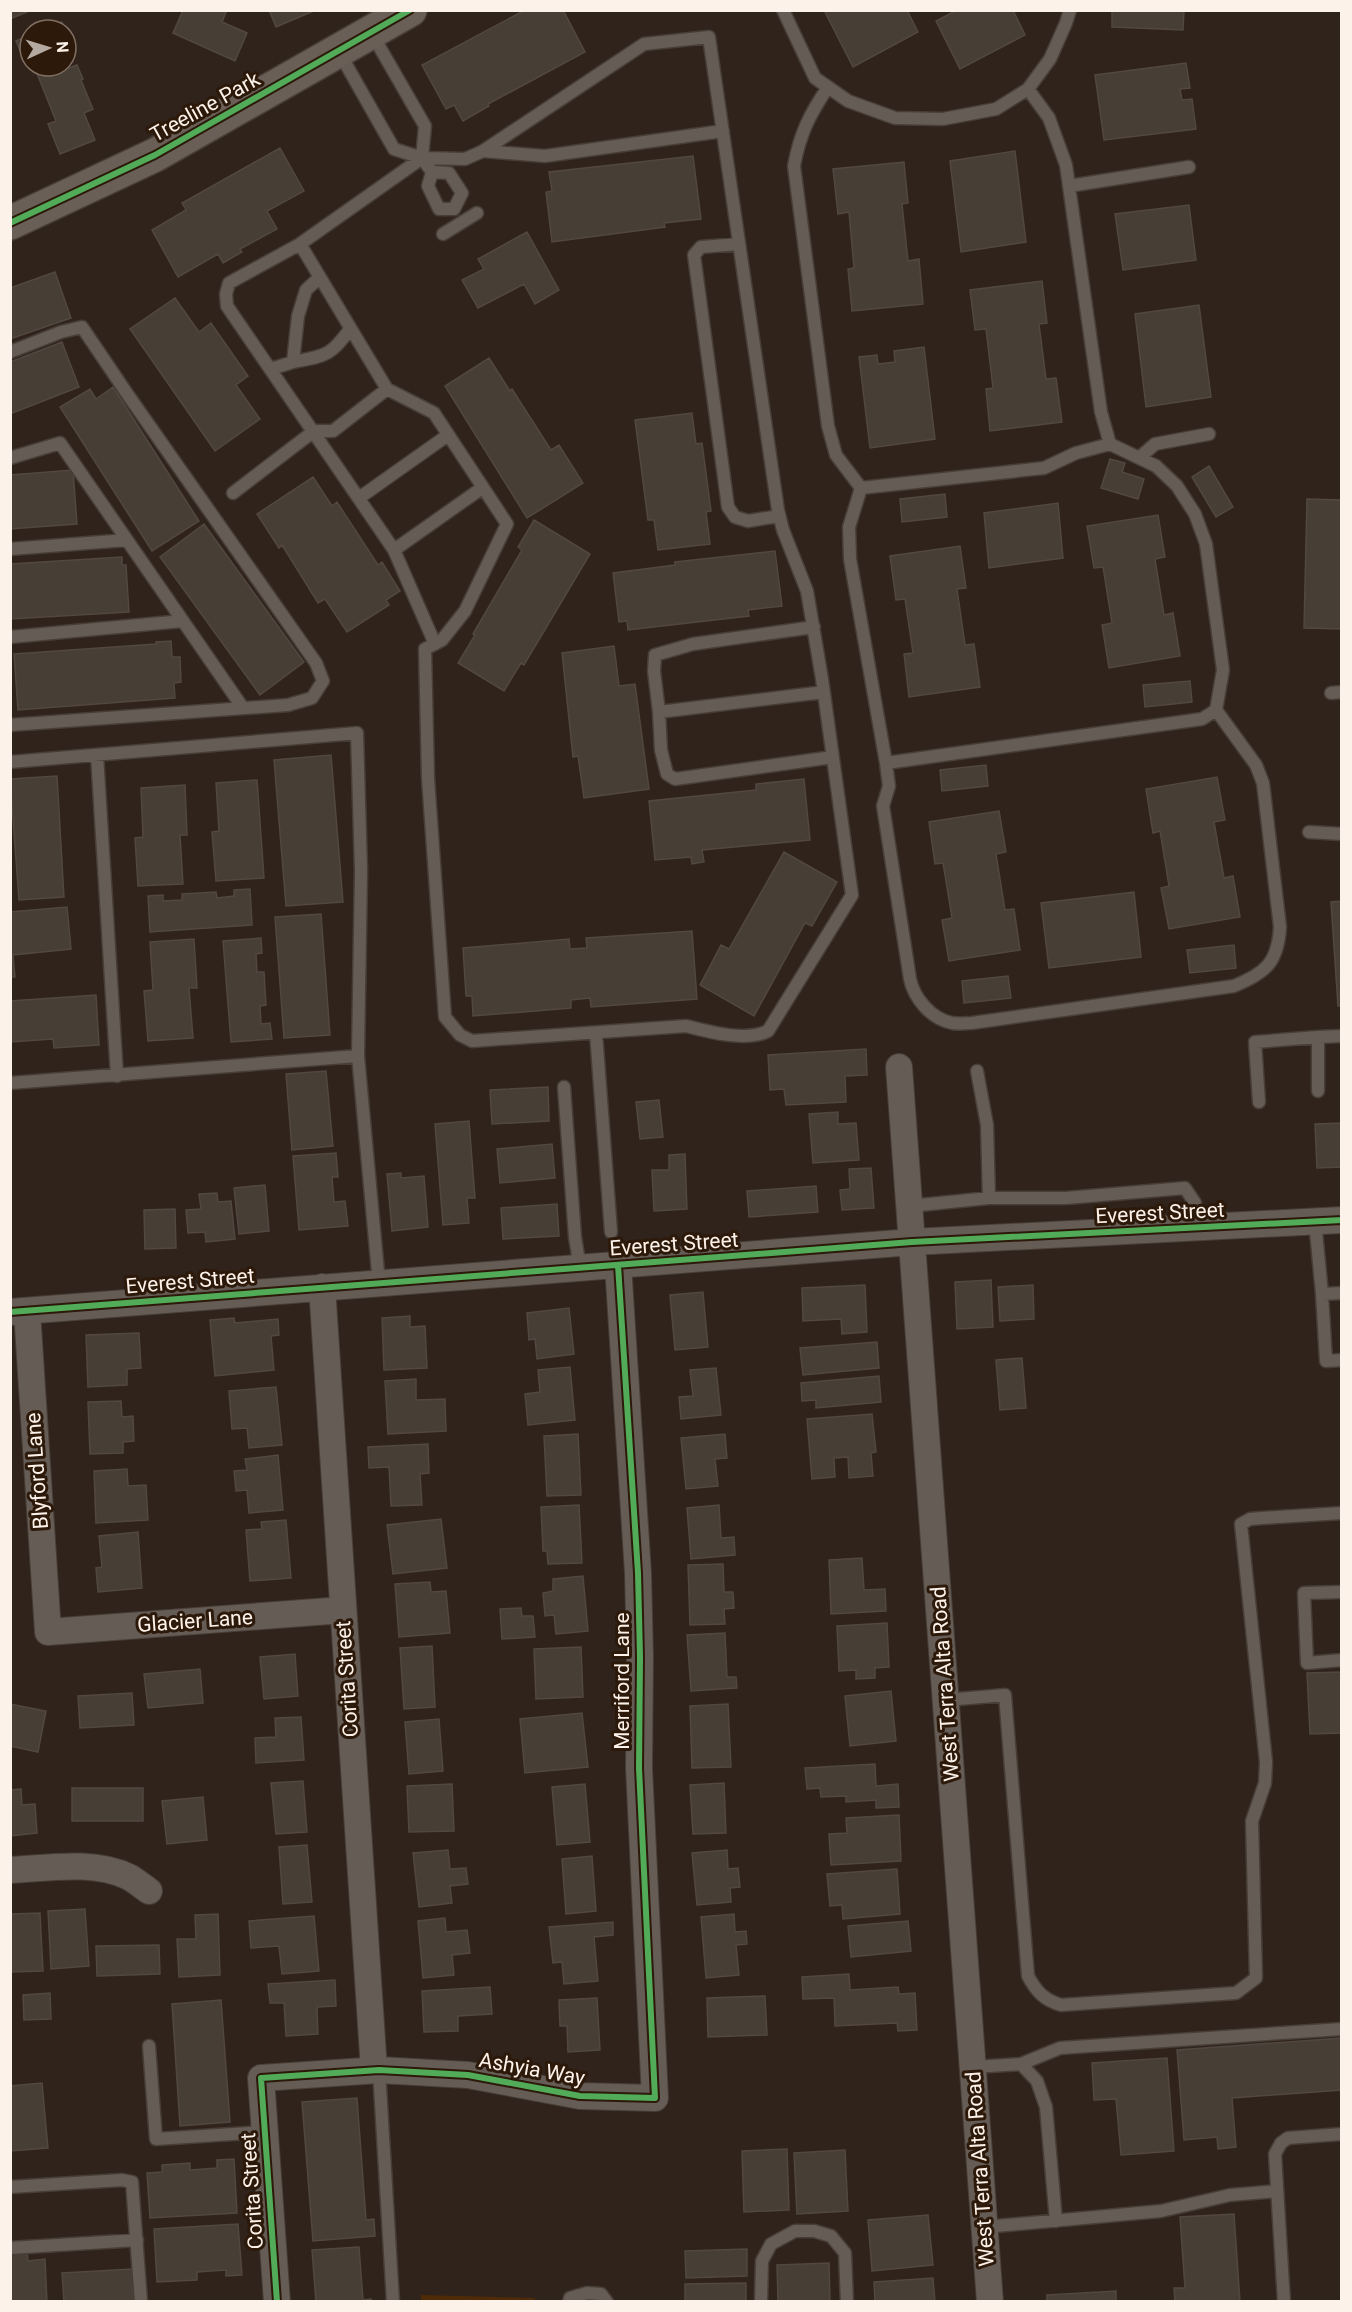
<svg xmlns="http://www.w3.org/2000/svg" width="1352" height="2312" font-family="Roboto,sans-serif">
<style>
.green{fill:#4f2a08}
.building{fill:#473e36;stroke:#524841;stroke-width:1.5}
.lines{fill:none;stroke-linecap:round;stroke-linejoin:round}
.lane-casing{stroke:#483e38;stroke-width:15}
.street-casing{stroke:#483e38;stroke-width:28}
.secondary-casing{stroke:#483e38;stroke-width:36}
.lane{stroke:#655c56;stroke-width:12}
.street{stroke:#655c56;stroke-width:26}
.secondary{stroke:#6a5f57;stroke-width:33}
.cycleway-casing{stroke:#2c1909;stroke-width:10}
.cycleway{stroke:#51ab58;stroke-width:6}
.labels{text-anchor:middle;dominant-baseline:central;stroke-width:6;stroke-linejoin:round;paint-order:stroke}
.street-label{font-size:21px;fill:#fdf2ea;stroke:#2c1909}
</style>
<rect width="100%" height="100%" fill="#2f231b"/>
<path class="green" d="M421,2295L535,2298V2301H421Z"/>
<path class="building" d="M10,10H32L10,19Z
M183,10H227L222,22L247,33L235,61L173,33Z
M269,10H316L276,27Z
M525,10H563L585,52L488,104L489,106L463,121L454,105L446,109L422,65Z
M824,10H907L918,32L853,67Z
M957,10H1013L1025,35L960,69L936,21Z
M1112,10H1184L1183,30L1112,27Z
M62,22L66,30H43Z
M66,31L72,46L66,48Z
M30,35V63L26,65L16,41Z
M66,60L69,68L77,65L83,79L81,80L93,109L84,113L95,140L60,154L48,124L56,121L34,66H66Z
M1186,63L1190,88L1180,89L1182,100L1192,99L1196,129L1104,140L1095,75Z
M280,148L304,191L267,211L277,229L240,249L242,252L223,263L218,254L178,277L152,230L186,210L182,203Z
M1015,151L1026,242L961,252L950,161Z
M693,156L701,219L664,223L665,227L552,242L546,192L552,191L549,172Z
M904,162L908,203L902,204L908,261L919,259L923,304L852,311L848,269L854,268L849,212L838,214L833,169Z
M1189,205L1196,260L1123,270L1115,214Z
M527,232L559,290L535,304L524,284L478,308L462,280L484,269L478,259Z
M55,272L71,318L10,339V288Z
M1042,281L1047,323L1039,324L1046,379L1056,378L1062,422L990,431L986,389L993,388L986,329L975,330L970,290Z
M175,298L199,332L211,323L248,376L236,385L260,419L215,451L130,329Z
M1199,305L1211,397L1146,407L1135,314Z
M62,342L79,387L10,414V362Z
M924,347L935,439L870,448L859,357L877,355L878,364L895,362L894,351Z
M489,358L510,391L512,389L551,450L559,445L583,483L527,518L445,386Z
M113,387L199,521L152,551L60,407L90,389L96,399Z
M692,413L696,444L702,443L711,511L706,512L710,544L658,550L654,520H648L635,420Z
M1110,459L1125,463L1122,472L1144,479L1138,499L1101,488Z
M1209,466L1233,507L1216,517L1192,477Z
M73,470L77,524L10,529V475Z
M313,477L332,506L337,502L378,565L382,562L400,591L386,600L389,605L347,632L325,599L318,603L282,545L279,548L257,514Z
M945,494L947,517L902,522L900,499Z
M1307,499L1342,500V629L1304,628Z
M1058,503L1063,558L989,568L984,513Z
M1158,515L1165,557L1155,559L1164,615L1173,613L1180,656L1109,668L1102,625L1112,623L1103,567L1094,568L1087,526Z
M534,520L590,554L524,665L521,663L504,691L458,663L475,635L473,634L522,550L518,547Z
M204,524L304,662L260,695L160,557Z
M960,546L966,588L957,589L965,645L974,644L980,687L909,697L904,654L913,653L905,599L896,600L890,556Z
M775,551L782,606L748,610L749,616L628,630L627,621L619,622L613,573L675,565V562Z
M122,557V565H126L129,612L10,619V564Z
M171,641L172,657H180L181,682L174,683L175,698L18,710L14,654L156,644V642Z
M614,646L619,686L635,684L649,789L584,798L578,756L573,757L562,653Z
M1190,681L1192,702L1145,707L1143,685Z
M331,755L343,902L286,906L274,760Z
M986,765L988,786L942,791L940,770Z
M57,776L64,897L19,900L10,779Z
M1217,777L1225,820L1214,822L1224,878L1233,876L1240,917L1169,929L1161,888L1169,886L1160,831L1153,833L1146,789Z
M804,779L810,840L702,850L704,862L692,864L691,857L655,860L649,801L756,790V784Z
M257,780L264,878L216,881L212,832L219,831L216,783Z
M185,785L187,835H180L183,884L138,886L135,838L143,837L141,788Z
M999,811L1006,852L996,854L1005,910L1014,909L1020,950L949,961L942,920L952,918L943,863L935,864L929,822Z
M784,852L837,882L812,926L805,923L754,1016L700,985L721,945L729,949Z
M250,889L252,925L150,932L148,896L163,895V901L182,900V894L216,892L217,898L234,896V890Z
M1134,892L1141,957L1049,968L1041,903Z
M1342,901V1006H1338L1331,902Z
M67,907L71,949L13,955L15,977H10V912Z
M321,914L330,1035L284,1038L275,917Z
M692,931L697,999L591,1007L590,998L571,1000V1008L473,1016L472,996H466L463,948L569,939L570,949L587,948L586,938Z
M261,938L262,953L256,954L257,972H264L266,1005L260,1006L261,1024L270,1023L272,1039L231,1042L223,941Z
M194,939L197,988H189L193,1038L148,1041L144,991L153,990L150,942Z
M1234,945L1236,968L1190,973L1187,950Z
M1008,976L1011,998L964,1003L962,981Z
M96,995L99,1045L54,1048L53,1039L10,1042V1001Z
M866,1049L867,1075L845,1076L846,1102L786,1105L784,1089L770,1090L768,1055Z
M326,1071L333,1146L292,1150L286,1074Z
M548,1087L549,1121L492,1124L490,1090Z
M659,1100L663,1137L640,1139L636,1102Z
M838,1112V1124L856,1123L859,1160L813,1163L809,1114Z
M469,1121L475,1198H467L469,1223L443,1225L435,1124Z
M1342,1123V1167L1317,1168L1315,1124Z
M552,1144L555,1178L500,1183L497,1149Z
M336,1153L338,1177H332L334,1202L345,1201L348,1226L299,1230L293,1156Z
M685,1154L687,1209L654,1211L652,1170H669V1155Z
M871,1168L874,1208L842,1210L840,1190L850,1189L849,1169Z
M401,1173V1178L424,1176L428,1227L392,1231L387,1174Z
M265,1185L269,1231L239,1234L234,1188Z
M816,1186L818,1212L749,1217L747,1191Z
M217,1193L218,1202L231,1201L235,1239L206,1242L205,1232L188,1233L186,1210L201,1209L199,1194Z
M557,1204L559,1236L503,1239L501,1208Z
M175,1209L176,1248L145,1249L144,1210Z
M991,1280L993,1327L957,1329L955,1282Z
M865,1285L867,1332L842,1334L841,1319L803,1321L802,1288Z
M1033,1285L1034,1319L1000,1321L998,1287Z
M703,1292L708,1347L675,1350L670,1295Z
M569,1308L574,1354L537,1359L535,1339L529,1340L527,1313Z
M410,1316V1327L425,1326L427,1368L384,1370L382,1318Z
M234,1318L235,1323L278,1319L279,1335L271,1336L274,1370L215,1376L210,1320Z
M139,1333L141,1368L127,1369V1385L88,1387L86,1335Z
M877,1342L879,1368L803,1375L800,1348Z
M1022,1358L1026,1408L1000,1410L996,1360Z
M570,1367L575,1420L528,1425L525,1394L540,1392L538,1370Z
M716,1368L721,1415L681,1419L679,1397L693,1396L690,1370Z
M879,1376L881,1402L816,1408V1400L802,1401L801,1383Z
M416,1379V1400L445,1399L446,1431L388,1434L385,1381Z
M276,1387L282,1445L249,1448L247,1428L232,1429L229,1391Z
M121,1401L122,1417L133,1416L134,1441L123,1442V1453L90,1454L88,1402Z
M872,1414L876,1452L871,1453L873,1476L849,1478L848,1457L834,1458L835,1477L812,1479L807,1419Z
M578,1434L581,1495L547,1496L544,1436Z
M725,1434L727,1458L715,1459L718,1486L686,1489L681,1438Z
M428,1444L429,1473L420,1474L422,1505L391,1506L389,1467L369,1468L368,1447Z
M278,1455L283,1510L249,1513L247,1490L236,1491L234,1471L247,1470L245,1459Z
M127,1469L128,1486L146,1485L148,1520L96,1523L94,1471Z
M579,1505L582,1563L548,1564L547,1551H543L541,1507Z
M719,1505L721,1538L734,1537L735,1555L691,1559L687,1508Z
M441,1519L447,1568L393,1574L387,1525Z
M286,1520L291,1578L250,1581L246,1530L262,1529L261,1522Z
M138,1532L142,1588L98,1592L96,1568L102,1567L99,1536Z
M862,1558L864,1590L885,1589L886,1611L831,1614L829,1560Z
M723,1564L724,1592H733L734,1608L724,1609L725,1624L690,1625L688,1565Z
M583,1576L588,1631L556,1634L554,1615L545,1616L543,1593L553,1591V1579Z
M430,1582L431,1592L446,1591L450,1633L399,1637L395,1584Z
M521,1608L522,1616H533L535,1637L502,1639L500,1609Z
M887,1623L889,1667L875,1668V1678L856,1679V1670L839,1671L837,1626Z
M725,1633L727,1677H736L737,1688L691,1691L687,1635Z
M432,1646L435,1707L404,1709L400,1648Z
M581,1647L583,1697L536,1699L534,1649Z
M295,1654L298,1696L264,1699L260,1657Z
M200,1669L203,1703L148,1708L144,1674Z
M1342,1672V1733L1310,1734L1307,1673Z
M891,1691L896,1741L850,1746L845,1696Z
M132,1693L134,1725L80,1728L78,1696Z
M10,1704L46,1711L38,1752L10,1746Z
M728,1704L731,1767L692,1768L690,1706Z
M582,1713L588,1767L525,1773L520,1719Z
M301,1717L304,1760L256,1763L255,1738L276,1737L275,1718Z
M439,1719L443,1771L409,1774L405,1722Z
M875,1764L876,1786L898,1784L899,1807L876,1808V1800L846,1802V1796L821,1797L820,1788L807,1789L805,1768Z
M303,1781L307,1832L276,1834L271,1783Z
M724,1783L726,1833L693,1834L690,1785Z
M452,1784L454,1831L409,1832L407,1786Z
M585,1784L590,1842L557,1845L552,1787Z
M72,1788H143V1821H72Z
M21,1789L22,1805L35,1804L37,1833L10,1836V1790Z
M203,1797L207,1840L167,1844L162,1801Z
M899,1815L901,1861L831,1865L829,1834L847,1833L846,1818Z
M307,1845L312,1902L283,1904L279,1847Z
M448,1850L450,1869L466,1868L468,1884L450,1886L452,1903L419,1907L413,1853Z
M727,1850L728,1869L738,1868L740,1887L730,1888L731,1902L697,1905L692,1853Z
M592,1856L596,1911L566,1914L562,1859Z
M897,1869L900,1914L843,1919L842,1905L830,1906L827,1874Z
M85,1909L89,1966L51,1969L48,1911Z
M40,1913L43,1971L10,1972V1914Z
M218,1914L220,1975L179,1977L177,1939H196L195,1915Z
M734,1914L735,1932L746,1931L747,1944L736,1945L739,1975L706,1978L701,1917Z
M314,1916L319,1971L282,1974L279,1946L251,1948L249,1921Z
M445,1918L446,1932L467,1930L470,1953L452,1955L454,1975L423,1978L418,1921Z
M908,1921L911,1951L851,1957L848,1926Z
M613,1922V1935L594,1937L598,1981L564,1984L562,1962L553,1963L549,1927Z
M159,1945L160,1974L97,1976L96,1946Z
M849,1974L850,1990L898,1987L899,1994L915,1993L917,2030L898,2031L897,2023L835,2026L834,1998L803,1999L802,1977Z
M335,1980L336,2006L317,2007L318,2034L286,2036L284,2003H270L268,1984Z
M490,1987L492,2014L458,2016V2031L424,2032L422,1991Z
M50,1993L51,2019L24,2020L23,1995Z
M765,1996L767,2035L708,2037L707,1998Z
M597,1998L600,2050L568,2052L567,2026H560L559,2000Z
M221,2000L230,2122L180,2126L172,2004Z
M1342,2038V2090L1232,2098L1236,2147L1218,2149L1217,2137L1184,2140L1177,2050Z
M1167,2058L1174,2151L1121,2155L1116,2099L1094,2100L1092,2063Z
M42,2083L48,2148L10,2151V2086Z
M357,2098L366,2220L374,2219L375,2236L313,2241L302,2102Z
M787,2149L789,2210L744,2212L742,2151Z
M845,2150L848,2211L797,2214L794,2153Z
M234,2159L237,2213L150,2218L147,2173L162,2172V2165L190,2163V2170L217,2168V2160Z
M1234,2214L1240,2302H1175L1174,2288H1185L1180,2217Z
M928,2215L933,2265L872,2271L868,2220Z
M238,2224L242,2275L226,2276V2270L197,2272V2280L157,2282L154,2229Z
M359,2247L363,2300L371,2299L372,2302H316L312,2250Z
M747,2249V2276L686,2278L685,2251Z
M27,2251L28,2261L45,2259L47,2302H10V2253Z
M829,2263L830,2302H778L777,2265Z
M132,2269L134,2302H64L62,2273Z
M933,2278L935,2302H875L874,2282Z
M746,2283V2302H685V2284Z
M1116,2291V2302H1047V2295Z"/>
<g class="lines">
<g class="lane-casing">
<path id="lane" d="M783,10L815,78L848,101L895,118L943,119L996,109L1028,89L1050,59L1066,23L1070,10
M372,34L425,126L422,158L432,172L428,186L439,209H454
M339,52L394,149L422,158L465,159L483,151L644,44L709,37L778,510L783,530L807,591L822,679L852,895L768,1031C747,1042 709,1032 686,1026L472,1041L460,1035L445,1017L428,778L425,649L442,640L465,611L507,524L434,413L387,389L300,244L422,158
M828,87C810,114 800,133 794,166L828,426L836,455L861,488L849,527L850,559L886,763L1202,719L1216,710L1223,670L1206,544L1195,514L1177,486L1156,466L1110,444L1101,412L1066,165L1049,118L1028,89
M483,151L545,156L723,131
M432,172L449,173L462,193L454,209
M1069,186L1189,167
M443,234L477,213
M300,244L229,283L226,294L227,306L394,550L435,644
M739,244L701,247L694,255L728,507L735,517L748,521L779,516
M10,352L61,332L82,327L128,395L316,663L323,681L312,698L288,705L10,725
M293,362C325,356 331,356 350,329
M271,369L293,362L298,316L306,290L320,277
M10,458L60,443L243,708
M1139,458L1155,444L1209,434
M861,488L1044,468L1076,453L1110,444
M233,493L314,431H333L387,389
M359,498L448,435
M10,549L127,540
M394,550L482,488
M10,637L183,621
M824,692L659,712L661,750L667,774L675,779L833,757
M1331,693L1342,692
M659,712L654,671L655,655L693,644L814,627
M97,755L117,1076
M10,762L357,733L361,870L358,1056L10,1083
M886,763L889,786L883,806L910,979C914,998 931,1019 952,1023C958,1024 966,1023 972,1023L1234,986C1266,973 1278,962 1280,927L1263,783L1256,765L1216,710
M1309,832L1342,834
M596,1033L611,1232
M1318,1037L1342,1036
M358,1056L379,1283
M977,1071L987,1125L989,1198
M564,1087L575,1237L580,1268
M1259,1102L1255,1042L1318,1037V1091
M910,1206L989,1198H1066L1185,1188L1195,1203L1199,1227
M1315,1221L1322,1294L1342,1293
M1322,1294L1326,1361L1342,1360
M1342,1592L1304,1593L1307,1663L1342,1660
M946,1700L1005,1695L1028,1976C1036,1991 1044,2000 1061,2005L1236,1993L1256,1978L1252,1821L1265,1783L1266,1762L1241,1524L1250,1519L1262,1518L1342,1513
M149,2046L156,2139L265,2132
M1021,2064L1060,2048L1342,2029
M973,2067L1021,2064L1037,2081L1046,2107L1056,2221
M379,2070L393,2302
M10,2187L122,2180L132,2182L141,2302
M985,2227L1161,2211L1230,2195L1277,2191
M10,2248L137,2240
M569,2302L570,2298L587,2293L601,2294L607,2302
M761,2302L762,2261L771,2244L795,2231H814L831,2236L845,2253L847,2302
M1284,2302L1275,2154L1281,2143L1288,2138L1342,2134"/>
</g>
<g class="street-casing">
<path id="street" d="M899,1067L990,2302
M322,1287L374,2070
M27,1311L48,1632L343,1610
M10,1312L912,1242L1342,1220
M10,1870C48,1868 94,1860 129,1877C136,1881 142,1886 149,1891
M277,2302L261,2078L379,2070L468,2075L580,2096L655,2098L639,1768L640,1657L638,1573L618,1265"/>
</g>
<g class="secondary-casing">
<path id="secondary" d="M10,223L155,155L410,10"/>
</g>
<use href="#lane" class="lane"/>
<use href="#street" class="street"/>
<use href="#secondary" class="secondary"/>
<g class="cycleway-casing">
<path id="cycleway" d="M10,223L155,155L410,10
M10,1312L912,1242L1342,1220
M277,2302L261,2078L379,2070L468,2075L580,2096L655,2098L639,1768L640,1657L638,1573L618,1265"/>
</g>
<use href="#cycleway" class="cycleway"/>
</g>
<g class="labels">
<g class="street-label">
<text transform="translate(205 107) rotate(-29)">Treeline Park</text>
<text transform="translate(1160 1213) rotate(-3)">Everest Street</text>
<text transform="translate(674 1244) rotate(-4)">Everest Street</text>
<text transform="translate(190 1281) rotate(-5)">Everest Street</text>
<text transform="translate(37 1471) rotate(-94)">Blyford Lane</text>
<text transform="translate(195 1621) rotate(-4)">Glacier Lane</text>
<text transform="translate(347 1679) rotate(-94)">Corita Street</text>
<text transform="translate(622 1681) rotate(-90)">Merriford Lane</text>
<text transform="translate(945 1684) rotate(-94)">West Terra Alta Road</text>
<text transform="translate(532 2069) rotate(10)">Ashyia Way</text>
<text transform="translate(980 2169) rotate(-94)">West Terra Alta Road</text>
<text transform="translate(252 2191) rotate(-94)">Corita Street</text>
</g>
</g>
<rect width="1352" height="2312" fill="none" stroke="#fdf2ea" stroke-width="24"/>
<g transform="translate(48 48) rotate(86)"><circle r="28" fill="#2c1909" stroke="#807063" stroke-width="1.5"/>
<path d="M0-4.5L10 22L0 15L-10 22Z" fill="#b5aaa2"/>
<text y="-9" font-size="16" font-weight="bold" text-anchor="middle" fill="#fdf2ea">N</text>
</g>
</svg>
